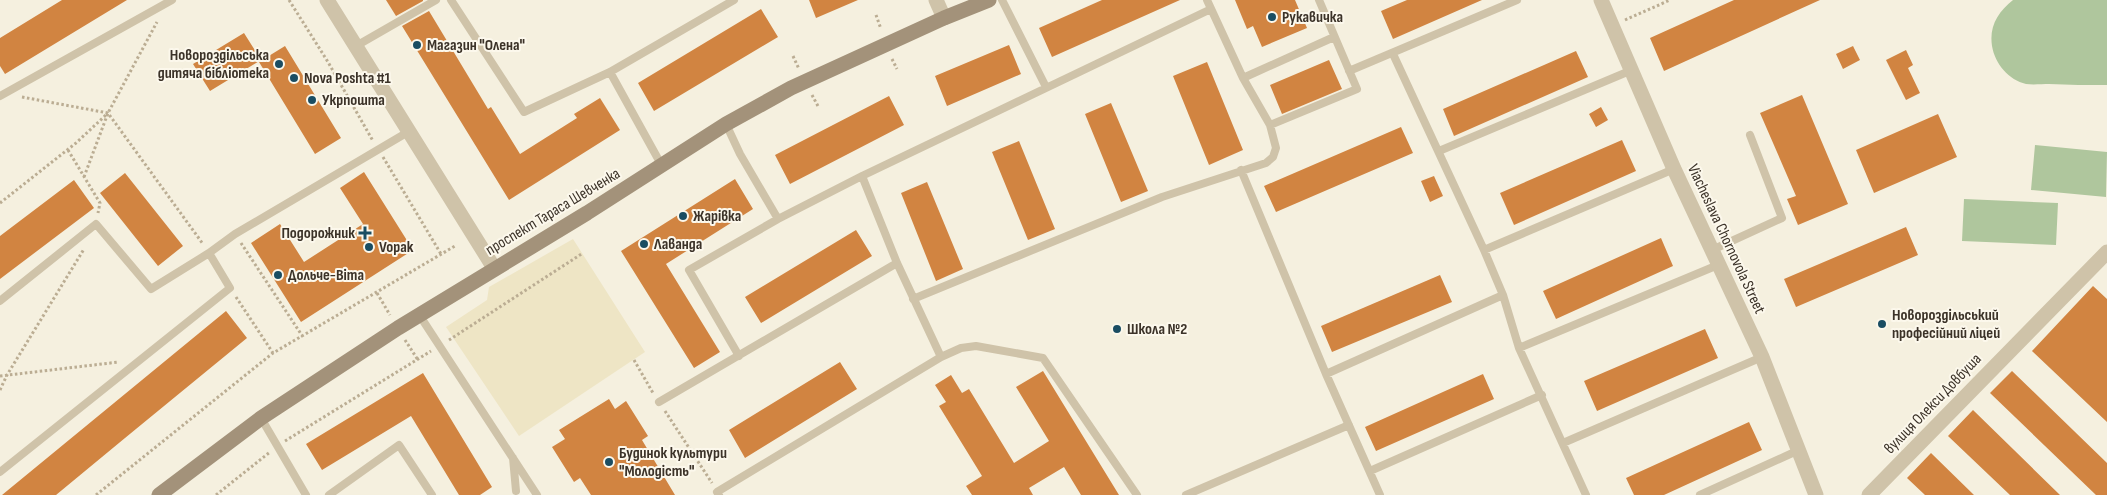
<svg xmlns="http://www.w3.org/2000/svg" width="2107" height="495" font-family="'Sofia Sans Condensed',sans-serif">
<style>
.green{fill:#afc69d}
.plaza{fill:#eee5c5}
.building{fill:#d18441}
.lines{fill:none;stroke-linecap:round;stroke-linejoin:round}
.path{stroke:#bbad93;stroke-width:3;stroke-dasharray:2.5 2.5;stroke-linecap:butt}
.lane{stroke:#cfc3a9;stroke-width:8}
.street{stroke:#cfc3a9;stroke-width:15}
.secondary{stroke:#a3927a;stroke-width:15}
.poi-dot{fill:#1a4d62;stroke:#fcf8ec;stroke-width:2}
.labels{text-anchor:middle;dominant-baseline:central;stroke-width:4;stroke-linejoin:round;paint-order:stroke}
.poi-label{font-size:16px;font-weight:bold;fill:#3c3329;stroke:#fcf8ec;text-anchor:start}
.street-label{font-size:16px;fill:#3c3329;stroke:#fcf8ec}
</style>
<rect width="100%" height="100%" fill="#f5f0df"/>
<path class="green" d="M2013,0H2107V85C2088,85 2069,85 2049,84C2042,84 2033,85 2026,84C2009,80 1995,64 1992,46C1989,26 1998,12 2013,0Z
M2035,145L2107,152L2106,197L2031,190Z
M1964,199L2058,203L2056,245L1962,241Z"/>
<path class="plaza" d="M573,239L645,352L519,436L446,327L487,300L489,287Z"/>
<path class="building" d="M62,0H127L5,74L0,66V38Z
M386,0H423V1L396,16Z
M809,0H858L816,18Z
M1102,0H1180L1052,57L1039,28Z
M1235,0H1295L1307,28L1262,47L1253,26L1247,29Z
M1407,0H1482L1393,39L1381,11Z
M1734,0H1820L1664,71L1650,38Z
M761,9L778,37L654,111L638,83Z
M429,11L488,109L491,107L520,154L577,118L574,114L600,98L620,130L509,200L402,26Z
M244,33L261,60L210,91L193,64Z
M1009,45L1021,74L947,106L935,76Z
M285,46L341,138L315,154L259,62Z
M1853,46L1860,60L1843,69L1836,54Z
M1906,50L1913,65L1908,68L1920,93L1906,100L1886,60Z
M1576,51L1588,77L1454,136L1443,109Z
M1329,60L1342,89L1282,114L1270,85Z
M1207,62L1243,150L1209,165L1173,76Z
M1802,95L1848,204L1798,225L1787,199L1796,196L1760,113Z
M889,96L904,125L790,184L775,155Z
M1111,103L1148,191L1121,202L1085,114Z
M1601,107L1608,120L1596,127L1589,114Z
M1938,114L1957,157L1874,193L1856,150Z
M1401,127L1413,153L1276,212L1264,186Z
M1622,140L1636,171L1514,225L1500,193Z
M1019,141L1055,229L1028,240L992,152Z
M364,172L413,250L301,322L251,243L280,224L304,262L363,224L340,188Z
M125,173L183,246L158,266L100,193Z
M1434,176L1443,196L1430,202L1421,181Z
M735,179L753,209L666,264L720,352L694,368L621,251Z
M74,180L94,208L0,279V236Z
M927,182L963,269L936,281L901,193Z
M1906,227L1918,255L1796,307L1784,279Z
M856,230L872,256L761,323L745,297Z
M1661,238L1673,266L1556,319L1543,291Z
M1440,275L1452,302L1332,352L1321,326Z
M2093,286L2107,299V422L2032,351Z
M226,311L247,338L125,438L56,495H2Z
M1705,329L1718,358L1597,411L1584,381Z
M840,362L857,389L745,458L729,430Z
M1043,371L1119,495H1081L1064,467L1029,488L1033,495H972L966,486L982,476L939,406L946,402L935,385L951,375L962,393L969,389L1014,463L1049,441L1016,387Z
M2012,371L2107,463V495H2096L1990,393Z
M423,373L492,487L480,495H459L411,416L322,470L306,444Z
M1483,374L1494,399L1376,451L1365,427Z
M609,399L615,409L626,401L648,436L642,440L675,495H591L580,478L574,482L552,447L565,439L559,430Z
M1973,410L2060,495H2010L1948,436Z
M1749,422L1762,450L1664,495H1634L1626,478Z
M1931,453L1974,495H1925L1907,478Z"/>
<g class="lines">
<path class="path" d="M289,0L328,62L373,141
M876,15L881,29
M1625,20L1670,0
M793,56L799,69
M892,59L897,69
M812,95L819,108
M22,97L108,113L203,244
M68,150L100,203L98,213
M383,157L441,254
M84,177L108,113L157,22
M0,203L76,143L107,114
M241,243L303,337
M377,293L390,315
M236,297L273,353
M405,340L418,360
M449,340L583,253
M634,360L653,393
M0,376L119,362
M0,390L7,375L84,249
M665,411L712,483
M285,441L431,351
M96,495L273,353L455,246
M216,495L270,452"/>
<path class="lane" d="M451,0L524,112L610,72L734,0
M1002,0L1046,87
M356,46L436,0
M1393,54L1484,250L1503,295L1519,348L1586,495
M1349,71L1517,0
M610,72L662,166
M1243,78L1334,37
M0,96L172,0
M726,124L740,154L778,219
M1270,125L1357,89L1319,0
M1439,151L1632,70
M1241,170L1326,374L1380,495
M1484,250L1674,169
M1712,250L1782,218L1750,135
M913,299L1162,197L1266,163L1273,157L1276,148L1270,125L1243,78L1207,0
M0,301L96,224L151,289L209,253
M420,316L537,495
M1519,348L1718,265
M739,356L689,270L778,219L862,176L1211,9
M941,357L961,348L976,346L1043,358L1137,495
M1326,374L1503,295
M659,402L897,263
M261,418L306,495
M1563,443L1762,357
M513,458L516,491
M1370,471L1542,395
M0,472L230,288L209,253L235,234L408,132
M329,495L399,445L432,495
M719,495L717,492L941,357L897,263L862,176
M1186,495L1349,425
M1700,495L1799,450"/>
<path class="street" d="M327,0L494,268
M936,0L944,18
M1601,0L1674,169L1762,357L1816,495
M1869,495L2107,252"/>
<path class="secondary" d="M159,495L261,418L398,328L587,213L726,124L791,88L944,18L989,0"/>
</g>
<g class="poi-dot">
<circle cx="1272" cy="17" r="5"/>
<circle cx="417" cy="45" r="5"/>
<circle cx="279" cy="64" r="5"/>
<circle cx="294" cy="78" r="5"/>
<circle cx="312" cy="100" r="5"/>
<circle cx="683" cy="216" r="5"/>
<path d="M362.5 225.5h5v5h5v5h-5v5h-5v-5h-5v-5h5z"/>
<circle cx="644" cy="244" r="5"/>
<circle cx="369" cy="247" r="5"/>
<circle cx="278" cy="275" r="5"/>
<circle cx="1882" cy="324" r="5"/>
<circle cx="1117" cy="329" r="5"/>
<circle cx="609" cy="462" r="5"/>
</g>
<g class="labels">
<g class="poi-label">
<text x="1282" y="17">Рукавичка</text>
<text x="427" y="45">Магазин "Олена"</text>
<text x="269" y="55" text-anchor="end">Новороздільська<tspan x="269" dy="18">дитяча бібліотека</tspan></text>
<text x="304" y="78">Nova Poshta #1</text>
<text x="322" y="100">Укрпошта</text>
<text x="693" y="216">Жарівка</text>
<text x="355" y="233" text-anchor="end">Подорожник</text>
<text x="654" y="244">Лаванда</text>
<text x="379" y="247">Vopak</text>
<text x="288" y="275">Дольче-Віта</text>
<text x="1892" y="315">Новороздільський<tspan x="1892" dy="18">професійний ліцей</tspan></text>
<text x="1127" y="329">Школа №2</text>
<text x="619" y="453">Будинок культури<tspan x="619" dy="18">"Молодість"</tspan></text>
</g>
<g class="street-label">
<text transform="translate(553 212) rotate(-31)">проспект Тараса Шевченка</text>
<text transform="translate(1726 239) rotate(65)">Viacheslava Chornovola Street</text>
<text transform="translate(1933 404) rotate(-46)">вулиця Олекси Довбуша</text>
</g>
</g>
</svg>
